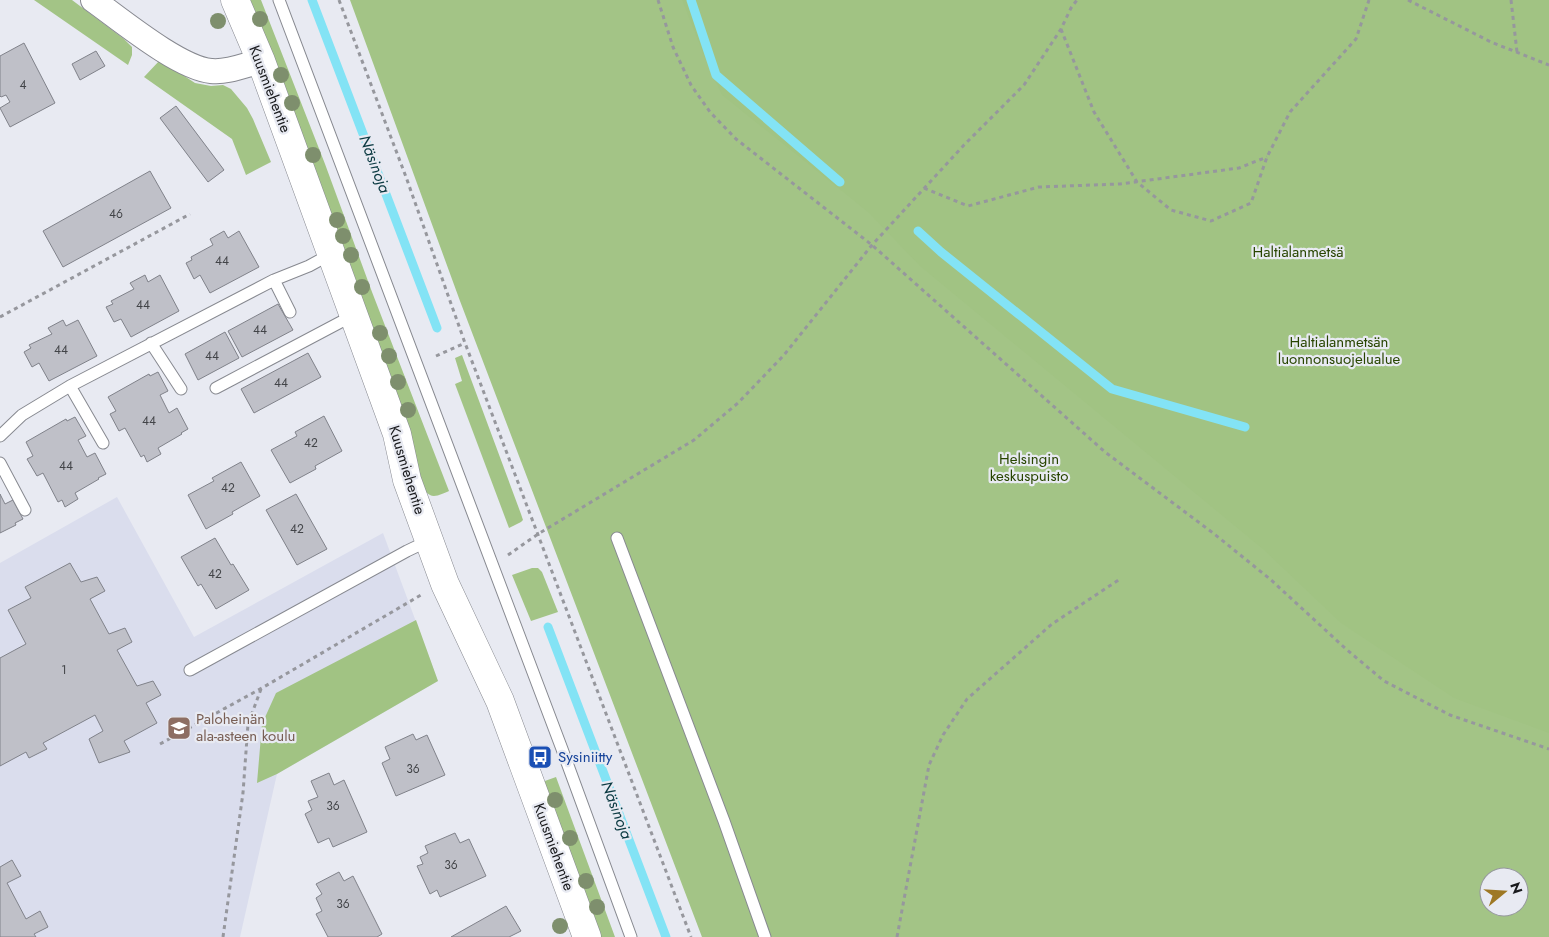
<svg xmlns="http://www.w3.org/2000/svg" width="1549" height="937" font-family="Jost,sans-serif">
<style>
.built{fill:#dadded}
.green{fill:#a3c486;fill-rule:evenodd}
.forest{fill:#a1c383}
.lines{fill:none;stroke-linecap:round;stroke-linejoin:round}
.stream{stroke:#83e3f5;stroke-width:9}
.building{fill:#bfc0c8;stroke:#80828a}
.service-casing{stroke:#878990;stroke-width:13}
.minor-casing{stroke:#878990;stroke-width:26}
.secondary-casing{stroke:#878990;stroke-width:29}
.path{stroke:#96979d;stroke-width:3;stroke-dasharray:4 4;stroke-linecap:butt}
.service{stroke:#fff;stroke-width:11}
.minor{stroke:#fff;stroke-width:24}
.secondary{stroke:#fff;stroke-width:28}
.tree{fill:#7e8f6d}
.labels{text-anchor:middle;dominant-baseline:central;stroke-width:4.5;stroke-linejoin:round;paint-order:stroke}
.number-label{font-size:12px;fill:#424448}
.street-label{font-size:15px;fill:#191a1d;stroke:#e8eaf2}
.park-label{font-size:15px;fill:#284500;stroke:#e8eaf2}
.education-label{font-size:15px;fill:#785e54;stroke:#e8eaf2;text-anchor:start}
.transit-label{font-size:15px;fill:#164399;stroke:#e8eaf2;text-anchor:start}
.water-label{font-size:16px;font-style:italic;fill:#0b3a42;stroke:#e8eaf2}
</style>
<rect width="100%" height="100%" fill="#e8eaf2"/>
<path class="built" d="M117,497L194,637L383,533L438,681L277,774L240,937H0V563Z"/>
<path class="green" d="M34,0H72L124,39L132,47V55L128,65Z
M247,0H261L325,164L372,292L449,491C444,493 435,498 430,495C415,486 418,462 414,447C411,433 405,419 401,405Z
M350,0H1549V937H702L460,301ZM1489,877H1519V907H1489Z
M160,60L195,83L211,86L223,85L231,89L247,108L253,119L271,162L246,175L232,139L144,77Z
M462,355L521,514L523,520L521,522L509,528L455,384L462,381L455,358Z
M532,568H538L542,572L558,612L531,621L512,575Z
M556,777L615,937H601L542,782Z"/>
<path class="forest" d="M682,0H1549V733L1454,698L1341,623L1264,550L920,266L868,212L722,95L707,63Z
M416,620L438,681L277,774L257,783L262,724L276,693Z"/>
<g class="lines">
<path class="stream" d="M312,0L437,328
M691,0L716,75L840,182
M918,231L941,252L1112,389L1245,427
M548,627L666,937"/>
</g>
<path class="building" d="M24,43L55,103L10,127L0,108L10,102L6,95L1,97L0,96V56Z
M96,51L105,66L80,80L72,64Z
M176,106L224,170L208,182L160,118Z
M150,171L171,208L63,267L43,231Z
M224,231L228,238L239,231L259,267L210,293L200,275L194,279L186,263L192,260L191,257L213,245L210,239Z
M145,275L148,282L160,275L179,311L131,337L121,319L114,322L106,307L113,304L111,301L134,289L130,283Z
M278,304L293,330L242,357L228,331Z
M63,320L66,326L78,320L97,356L49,381L39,363L32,367L24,352L31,348L29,345L52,334L48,328Z
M225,332L239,358L198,380L185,354Z
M308,353L321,377L254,413L241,389Z
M158,372L168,391L160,395L169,413L177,408L188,429L181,433L182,434L158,448L161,454L147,462L144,455L141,457L125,428L119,431L110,414L116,411L108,397L149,374L150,376Z
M324,416L342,451L315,466L316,469L290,483L271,450L297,436L295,432Z
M75,417L86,436L78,440L87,457L95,453L106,474L98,478L99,479L75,493L78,499L65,507L62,500L58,502L43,473L37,476L27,459L33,456L26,442L66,419L67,421Z
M241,462L260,496L232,512L233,514L206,529L188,495L214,481L212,478Z
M0,494L5,504L13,500L23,519L15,523L16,525L0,533Z
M296,494L327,549L297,565L266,510Z
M215,538L231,565L233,564L249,590L216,609L201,584L198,586L181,557Z
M70,563L81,582L97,577L105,591L90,599L109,634L125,628L132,642L117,650L137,686L153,681L161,695L146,703L157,723L124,741L130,752L99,763L89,739L103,731L95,715L43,743L47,749L29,758L26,752L0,766V658L26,644L8,610L31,598L25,587Z
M413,734L416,740L427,735L445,775L396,796L382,763L390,759L385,747Z
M329,773L334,785L344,780L367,832L333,847L329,838L318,843L305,814L312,810L308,801L318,797L311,781Z
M455,833L460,843L469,839L486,876L440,897L437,890L430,894L417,866L423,864L420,857L428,853L425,846Z
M12,860L21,876L7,883L26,919L40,911L48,927L34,934L36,937H0V867Z
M339,872L344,881L353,876L382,934L377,937H328L316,914L322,911L316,898L322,894L316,884Z
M506,906L521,931L509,937H451Z"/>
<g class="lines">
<g class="service-casing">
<path id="service" d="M279,0L562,749L631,937
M274,280L290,312
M151,343L181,389
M70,386L103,443
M216,388L354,315
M0,436L22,415L70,386L274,280L309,266L331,254
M0,463L25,510
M617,538L724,821L765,937
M190,670L407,551L430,540"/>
</g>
<g class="minor-casing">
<path id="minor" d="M93,0C121,20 179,68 211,71C227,73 245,65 261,61"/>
</g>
<g class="secondary-casing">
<path id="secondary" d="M235,0L261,61L397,434L407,480L445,584L500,701L587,937"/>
</g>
<path class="path" d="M339,0L406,177L465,343L691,937
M658,0L673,47L691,85L710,112L736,139L872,245L1105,452L1213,533L1270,579L1346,649L1384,681L1450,715L1549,749
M1408,0L1491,42L1549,65
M1511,0L1517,52
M1061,29L1094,112L1137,182L1171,210L1211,221L1251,203L1267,157L1290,112L1356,39L1369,0
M924,188L968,206L1039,187L1120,184L1239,168L1267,157
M0,317L190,214
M436,356L465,343
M508,555L538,534L694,440L738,403L784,355L872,245L964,145L1024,85L1061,29L1071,8L1077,0
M160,744L262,688L421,595
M223,937L243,793L248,724L261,689
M897,937L929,765L943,735L967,699L1052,624L1120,579"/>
<use href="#service" class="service"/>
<use href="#minor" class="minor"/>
<use href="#secondary" class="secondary"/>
</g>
<g class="tree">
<circle cx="260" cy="19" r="8"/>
<circle cx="218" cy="21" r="8"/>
<circle cx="281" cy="75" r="8"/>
<circle cx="292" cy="103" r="8"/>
<circle cx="313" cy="155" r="8"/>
<circle cx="337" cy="220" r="8"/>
<circle cx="343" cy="236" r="8"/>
<circle cx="351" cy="255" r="8"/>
<circle cx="362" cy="287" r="8"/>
<circle cx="380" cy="333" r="8"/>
<circle cx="389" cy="356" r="8"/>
<circle cx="398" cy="382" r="8"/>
<circle cx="408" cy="410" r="8"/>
<circle cx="555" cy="800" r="8"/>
<circle cx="570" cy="838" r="8"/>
<circle cx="586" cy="881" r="8"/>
<circle cx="597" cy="907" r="8"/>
<circle cx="560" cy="926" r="8"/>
</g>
<defs>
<g id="school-square" transform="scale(1.25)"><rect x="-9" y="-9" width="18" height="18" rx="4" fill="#8d6e63" stroke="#e8eaf2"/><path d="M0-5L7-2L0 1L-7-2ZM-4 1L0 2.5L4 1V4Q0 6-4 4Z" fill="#fff"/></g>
<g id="bus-square" transform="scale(1.25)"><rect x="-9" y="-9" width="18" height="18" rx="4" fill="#1a4fb4" stroke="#e8eaf2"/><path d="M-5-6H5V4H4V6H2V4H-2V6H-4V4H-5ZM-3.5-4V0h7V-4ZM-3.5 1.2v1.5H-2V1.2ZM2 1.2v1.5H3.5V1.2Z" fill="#fff"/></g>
</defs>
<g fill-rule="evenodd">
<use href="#school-square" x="179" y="728"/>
<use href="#bus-square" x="540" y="757"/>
</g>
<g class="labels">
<g class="number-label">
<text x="23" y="85">4</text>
<text x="116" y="214">46</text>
<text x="222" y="261">44</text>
<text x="143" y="305">44</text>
<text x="260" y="330">44</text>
<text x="61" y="350">44</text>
<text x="212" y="356">44</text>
<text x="281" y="383">44</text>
<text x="149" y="421">44</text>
<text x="311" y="443">42</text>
<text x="66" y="466">44</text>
<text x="228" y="488">42</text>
<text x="297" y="529">42</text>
<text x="215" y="574">42</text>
<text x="64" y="670">1</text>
<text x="413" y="769">36</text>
<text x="333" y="806">36</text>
<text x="451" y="865">36</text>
<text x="343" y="904">36</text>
</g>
<g class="street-label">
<text transform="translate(270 89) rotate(69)">Kuusmiehentie</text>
<text transform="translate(407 470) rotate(73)">Kuusmiehentie</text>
<text transform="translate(554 847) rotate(70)">Kuusmiehentie</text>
</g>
<g class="park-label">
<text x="1298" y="252">Haltialanmetsä</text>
<text x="1339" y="342">Haltialanmetsän<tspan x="1339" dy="17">luonnonsuojelualue</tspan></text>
<text x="1029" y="459">Helsingin<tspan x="1029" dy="17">keskuspuisto</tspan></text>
</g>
<g class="education-label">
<text x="196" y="719">Paloheinän<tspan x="196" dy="17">ala-asteen koulu</tspan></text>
</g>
<g class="transit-label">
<text x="558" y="757">Sysiniitty</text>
</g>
<g class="water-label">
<text transform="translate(375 164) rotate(69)">Näsinoja</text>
<text transform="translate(617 810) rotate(69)">Näsinoja</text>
</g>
</g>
<g transform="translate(1504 892) rotate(72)"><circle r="24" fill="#e8eaf2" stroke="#95979d"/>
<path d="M0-4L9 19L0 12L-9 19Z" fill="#9e7824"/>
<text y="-8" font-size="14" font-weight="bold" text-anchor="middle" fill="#191a1d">N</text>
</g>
</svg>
